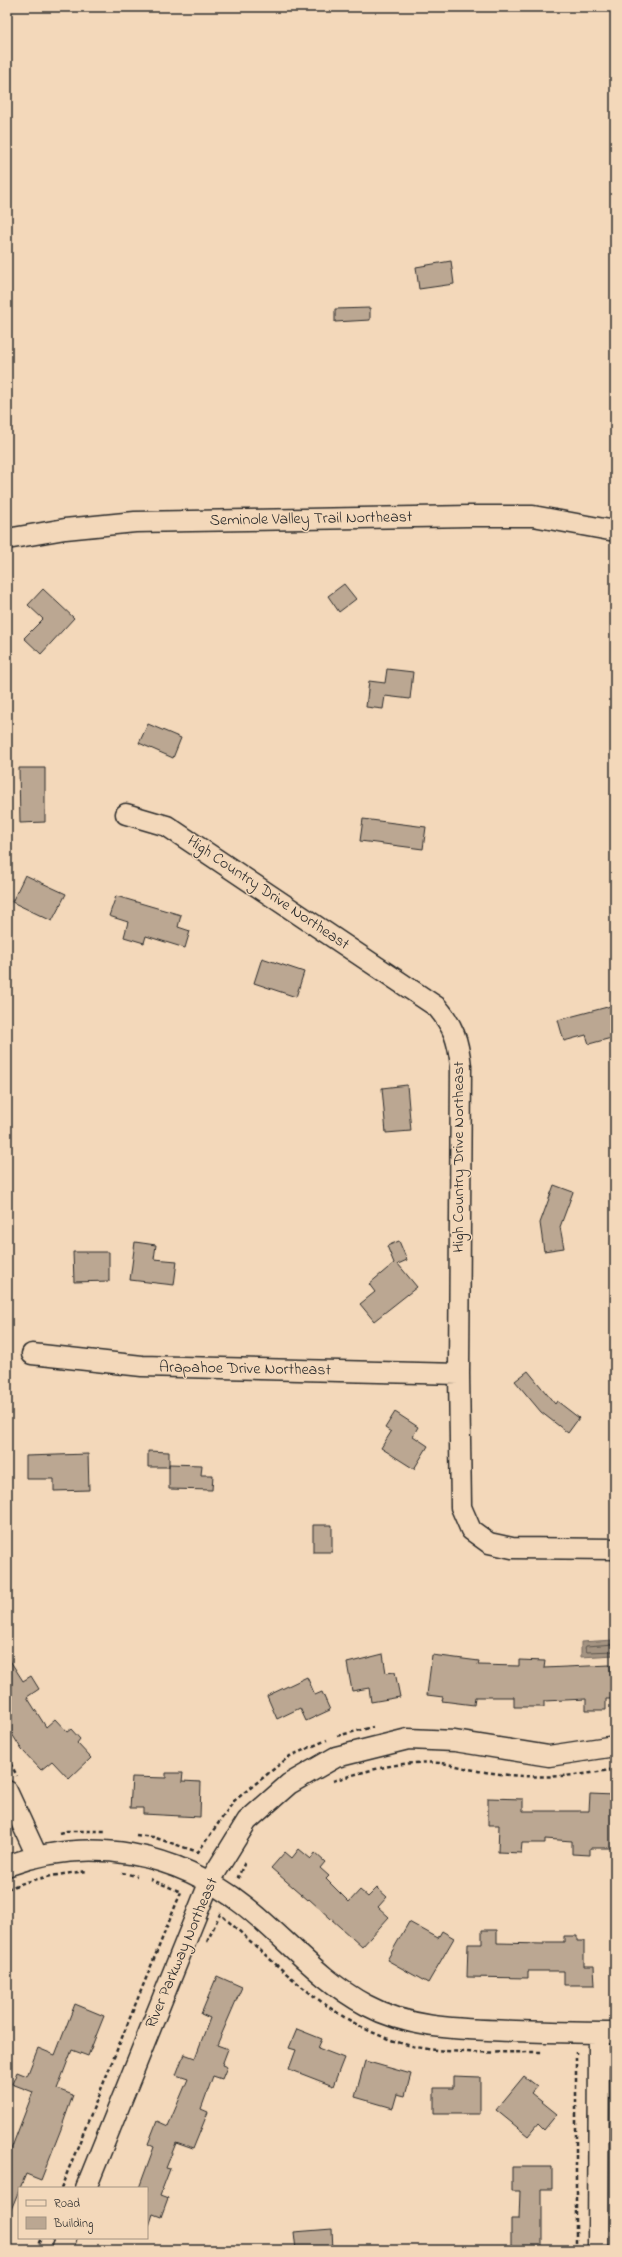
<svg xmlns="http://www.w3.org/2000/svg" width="622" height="2257" font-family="'Indie Flower',sans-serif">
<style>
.water{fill:#a49381;stroke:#74695f}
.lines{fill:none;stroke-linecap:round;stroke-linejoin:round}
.shore{stroke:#5b554d;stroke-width:1}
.building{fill:#bba792;stroke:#2b2b2b}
.street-casing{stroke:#2b2b2b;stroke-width:23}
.path{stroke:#2b2b2b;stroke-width:2.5;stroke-dasharray:4 3;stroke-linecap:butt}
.street{stroke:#f3d8ba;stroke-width:20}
.labels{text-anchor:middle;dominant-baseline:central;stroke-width:3;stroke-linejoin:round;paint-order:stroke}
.street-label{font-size:16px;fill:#2b2b2b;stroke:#f3d8ba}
</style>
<rect width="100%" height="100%" fill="#f3d8ba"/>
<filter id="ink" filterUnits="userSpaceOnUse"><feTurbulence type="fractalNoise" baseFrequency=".025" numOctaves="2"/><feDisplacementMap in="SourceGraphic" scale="8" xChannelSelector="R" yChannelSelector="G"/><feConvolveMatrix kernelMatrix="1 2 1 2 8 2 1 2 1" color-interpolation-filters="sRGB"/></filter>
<g filter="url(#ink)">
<path class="water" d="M614,1640L615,1655L581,1657V1642Z"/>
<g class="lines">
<path class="shore" d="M615,1644L586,1646L585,1648L587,1652L615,1651"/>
</g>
<path class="building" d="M451,261L454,284L419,289L416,267Z
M370,308V320L335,322V309Z
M344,584L356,599L339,612L328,596Z
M43,589L74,618L41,654L24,638L43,619L28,605Z
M387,669L413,672L410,699L385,696L383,709L366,707L369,681L385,683Z
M148,724L181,738L173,758L139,743Z
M19,768H45V822L20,823Z
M363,819L426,827L423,849L360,841Z
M25,875L66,894L52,921L12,902Z
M116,896L181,915L178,927L190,931L185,948L146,936L144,943L124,937L128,922L109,916Z
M262,958L304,972L296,997L254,983Z
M615,1005V1037L589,1044L586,1035L564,1041L558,1020Z
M407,1085L411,1131L386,1133L382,1088Z
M554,1185L573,1192L560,1227L564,1248L544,1251L540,1223Z
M399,1241L407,1260L398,1264L417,1287L374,1321L360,1304L375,1292L369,1284L394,1263L387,1246Z
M135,1242L156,1245L154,1259L177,1261L174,1285L130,1280Z
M73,1252H109V1281L74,1282Z
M528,1371L555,1404L557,1401L579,1418L568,1433L541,1412L515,1381Z
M395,1412L418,1427L413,1436L428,1446L414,1469L381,1448L391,1432L385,1428Z
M148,1451L169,1452V1467H148Z
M88,1454L89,1490L54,1491V1479H26V1456Z
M169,1464L202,1465L201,1475H213L212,1490L169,1489Z
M313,1525H332V1552H313Z
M383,1654L386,1673L395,1672L400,1697L371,1702L369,1688L352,1691L347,1663Z
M432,1655L479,1661L478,1665L519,1666V1660L545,1661L544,1668L610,1665L611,1679L615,1678V1699H606V1710H586V1699L544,1701V1707H514V1697H475L474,1705L442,1701L443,1697L427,1695Z
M7,1656L23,1681L31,1676L39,1689L27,1697L46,1727L55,1719L67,1732L71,1729L80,1739L77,1743L91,1758L69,1779L52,1761L41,1770L22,1750L7,1726Z
M307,1677L315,1695L322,1692L330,1710L306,1721L300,1708L277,1719L267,1696Z
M166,1773H183L182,1781L201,1782L200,1817L143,1814V1808H130L132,1777L166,1778Z
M590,1794L614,1795L615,1834L613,1848H590V1855L572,1854V1841L545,1839V1843H522L521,1853L498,1852L499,1825H488V1798L523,1799V1811H589Z
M299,1849L311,1859L315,1853L325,1862L320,1868L329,1876L326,1879L349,1902L360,1890L368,1897L377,1888L387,1897L378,1907L389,1917L362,1947L309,1899L308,1900L271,1868L285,1852L292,1858Z
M409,1922L438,1938L442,1931L454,1938L428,1983L387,1960Z
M482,1930H497V1943L544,1944V1942H564V1936H577V1941H584V1966H594L595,1985H564V1971H528V1978L467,1977L468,1944H482Z
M217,1976L242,1987L217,2045L228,2049L222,2065L227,2067L222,2079L213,2076L201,2109L208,2112L193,2149L176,2143L166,2168L170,2169L160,2195L168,2198L161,2217L153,2214L149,2226H147V2188H139L154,2147L148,2144L157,2121L168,2126L188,2079L176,2075L184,2054L195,2058L210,2018L201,2014Z
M75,2004L104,2016L88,2056L72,2050L57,2089L73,2095L61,2129L41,2180L26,2174L7,2219V2150L10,2152L33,2092L12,2084L17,2072L27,2076L38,2048L55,2055Z
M297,2029L322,2039L318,2048L344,2058L333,2086L289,2069L296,2050L289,2048Z
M365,2061L411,2074L405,2096L397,2094L393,2108L355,2097Z
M453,2076L480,2077V2114H434V2088H453Z
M524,2076L537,2086L531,2093L557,2114L544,2130L538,2124L528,2136L496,2110Z
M512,2167H552V2189H542V2250H511V2219H519L520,2191H512Z
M332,2229L333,2250H296L294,2232Z"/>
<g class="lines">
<g class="street-casing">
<path id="street" d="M7,539L65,529L135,522L470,516H533L615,531
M126,814L167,826L437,1007C454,1027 458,1040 461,1066L459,1374L461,1507L471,1530L489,1543L512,1548L615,1549
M32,1354L142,1366L459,1374
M7,1791L37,1856
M7,1866C90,1835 176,1852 245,1906C286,1938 319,1980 366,2005C412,2030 464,2029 515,2031C548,2032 582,2033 615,2033
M86,2188L210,1881L247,1821L289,1784L336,1757L408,1739L455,1741L549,1756L615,1746
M61,2250L66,2238
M598,2250L599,2033"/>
</g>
<path class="path" d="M337,1736L373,1727
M7,1757L17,1776
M333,1781C368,1770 404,1760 441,1763C456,1765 470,1770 485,1772C533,1779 568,1778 615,1769
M59,1833L67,1831H107
M136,1835L153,1837L198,1852L234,1801L290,1756L327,1740
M122,1873L137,1876
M240,1878L238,1877L246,1860
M7,1889C34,1878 59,1874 88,1871
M207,1942L220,1914C281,1967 343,2037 428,2049C466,2054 505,2052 543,2052
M61,2188L181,1892L150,1879
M36,2250L41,2238
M576,2250V2052"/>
<use href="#street" class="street"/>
</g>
</g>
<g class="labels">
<g class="street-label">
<text transform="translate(311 519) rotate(-1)">Seminole Valley Trail Northeast</text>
<text transform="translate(268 893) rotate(34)">High Country Drive Northeast</text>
<text transform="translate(459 1157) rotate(-90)">High Country Drive Northeast</text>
<text transform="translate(245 1369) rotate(1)">Arapahoe Drive Northeast</text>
<text transform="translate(182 1953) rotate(-67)">River Parkway Northeast</text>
</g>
</g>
<rect width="622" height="2257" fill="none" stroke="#f3d8ba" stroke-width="24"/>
<rect x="12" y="12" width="598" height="2233" fill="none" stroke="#2b2b2b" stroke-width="1.5" filter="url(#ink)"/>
<rect x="18" y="2187" width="130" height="52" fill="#f3d8ba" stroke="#a39381"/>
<rect x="26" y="2200" width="20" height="6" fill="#f3d8ba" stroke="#a39381"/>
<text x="54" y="2207" font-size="12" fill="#2b2b2b">Road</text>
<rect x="26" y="2217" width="20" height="12" fill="#bba792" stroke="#a39381"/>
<text x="54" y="2227" font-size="12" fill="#2b2b2b">Building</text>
</svg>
